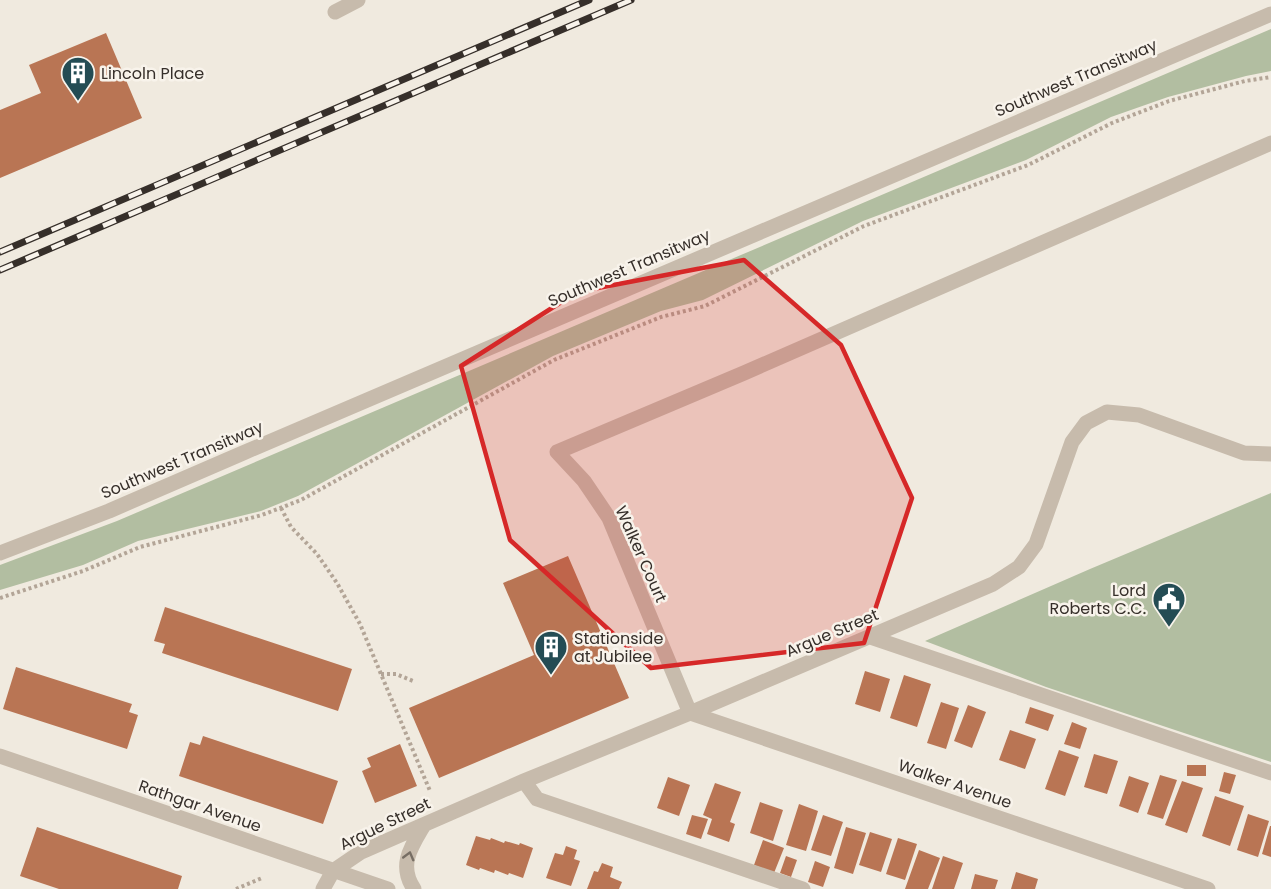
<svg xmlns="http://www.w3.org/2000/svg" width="1271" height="889" font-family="Poppins,sans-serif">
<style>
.green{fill:#b2bea1}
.building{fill:#b97554}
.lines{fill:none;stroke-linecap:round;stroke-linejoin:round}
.path{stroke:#b3a597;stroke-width:4;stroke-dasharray:3 3;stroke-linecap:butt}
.minor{stroke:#c7bbac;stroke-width:15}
.rail-casing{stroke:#362f2a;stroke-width:7}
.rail{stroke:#f8f3eb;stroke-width:4.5;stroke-dasharray:14;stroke-linecap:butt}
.oneway{stroke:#776e64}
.marked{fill:#d62828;fill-opacity:0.2;stroke:#d62828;stroke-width:4.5;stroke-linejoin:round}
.labels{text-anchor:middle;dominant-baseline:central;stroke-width:5;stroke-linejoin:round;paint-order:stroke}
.poi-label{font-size:16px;fill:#362f2a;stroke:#f8f3eb;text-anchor:start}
.street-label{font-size:16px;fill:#362f2a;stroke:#f8f3eb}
</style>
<rect width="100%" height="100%" fill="#f0eadf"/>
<path class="green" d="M1271,29V71L1246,76L1168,97L1111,117L1026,160L863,221L703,300L661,311L553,356L298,496L261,511L138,541L83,565L0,590V565L117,521Z
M1271,493V762L1046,687L925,641L1090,569Z"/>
<path class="building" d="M106,33L142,118L0,178V110L41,93L29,65Z
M568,556L629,698L439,778L409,708L534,655L503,583Z
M165,607L352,669L338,711L162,653L165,644L154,641Z
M16,667L132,704L129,712L138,715L127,749L3,709Z
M865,671L890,679L880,712L855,704Z
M904,675L931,684L917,727L890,718Z
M941,702L959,708L946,749L927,743Z
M968,705L986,712L972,748L954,741Z
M1030,707L1054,715L1048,731L1025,723Z
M1072,722L1087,728L1080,749L1064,744Z
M1010,730L1036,739L1025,769L999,760Z
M203,736L338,781L323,824L179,776L190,742L200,745Z
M400,744L417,786L375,803L362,771L371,767L367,758Z
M1059,750L1079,757L1065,796L1045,789Z
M1094,754L1118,761L1107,794L1084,787Z
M1187,765H1206V776H1187Z
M1224,772L1236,775L1230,794L1219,791Z
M1160,775L1177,780L1163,819L1147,814Z
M1129,776L1149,783L1138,813L1119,806Z
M668,777L690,785L679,816L657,808Z
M1182,781L1203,788L1187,833L1165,825Z
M715,783L741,792L730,822L735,824L729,842L707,834L712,819L703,815Z
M1215,796L1244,806L1230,846L1202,836Z
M760,802L783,810L773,841L750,833Z
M799,804L818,811L806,851L786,845Z
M1248,814L1269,821L1258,857L1237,850Z
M692,815L708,819L701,839L686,834Z
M823,815L843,822L831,856L811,850Z
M1270,826H1271V857L1262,854Z
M37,827L182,876L178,889H59L20,876Z
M846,827L866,833L853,874L834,868Z
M870,832L892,839L881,872L859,865Z
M476,836L490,840L491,838L504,843L505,841L519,845L520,843L533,848L523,878L509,873L508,875L495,870L494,873L480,868L479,870L466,865Z
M898,838L917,844L905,880L886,874Z
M763,840L784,848L774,873L754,865Z
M566,846L577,850L574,859L580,861L571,886L546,878L555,853L563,855Z
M919,850L940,858L928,889H905Z
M786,856L797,860L791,877L780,873Z
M943,856L963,863L954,889H932Z
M815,861L830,867L823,887L808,882Z
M602,863L613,867L610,877L622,882L619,889H587L594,871L598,872Z
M1016,872L1038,879L1035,889H1011Z
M975,874L998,880L995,889H971Z"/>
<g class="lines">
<path class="path" d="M281,508L291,527L317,554L337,583L360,624L430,791
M0,598L83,571L140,547L262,515L301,500L554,360L661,317L705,306L864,226L1028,165L1112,123L1169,101L1245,81L1271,77
M381,674H396L413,681
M236,889L262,878"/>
<path class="minor" d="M335,12L358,0
M0,553L109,511L243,453L1271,14
M870,637L1271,773
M0,756L388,889
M524,781L537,799L803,889
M323,889L333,871L361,852L524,781L690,713L993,584L1019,567L1036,544L1072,442L1086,423L1107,412L1139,415L1244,453L1271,454
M414,889C398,865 411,847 424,825
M1208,889L690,713L609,518L584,481L557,452L744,373L1271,143"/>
<g class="rail-casing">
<path id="rail" d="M0,252L589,0
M0,270L631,0"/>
</g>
<use href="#rail" class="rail"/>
</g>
<defs><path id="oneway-chevron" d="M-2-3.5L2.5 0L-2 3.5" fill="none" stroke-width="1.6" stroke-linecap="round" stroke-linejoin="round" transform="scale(1.5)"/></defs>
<use class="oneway" href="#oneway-chevron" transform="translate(409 856) rotate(-75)"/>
<path class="marked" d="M744,260L841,345L912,498L864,643L651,668L510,540L461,366L577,292Z"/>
<defs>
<g id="building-pin" transform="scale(1.725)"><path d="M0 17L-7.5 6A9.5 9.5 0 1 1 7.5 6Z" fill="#244c54" stroke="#f8f3eb"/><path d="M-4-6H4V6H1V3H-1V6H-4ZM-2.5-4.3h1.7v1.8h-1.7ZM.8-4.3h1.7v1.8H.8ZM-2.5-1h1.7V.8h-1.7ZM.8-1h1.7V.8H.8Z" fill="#fff"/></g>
<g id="civic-pin" transform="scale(1.725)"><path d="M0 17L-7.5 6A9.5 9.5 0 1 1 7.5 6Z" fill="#244c54" stroke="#f8f3eb"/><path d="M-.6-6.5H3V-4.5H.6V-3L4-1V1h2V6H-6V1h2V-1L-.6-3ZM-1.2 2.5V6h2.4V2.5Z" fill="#fff"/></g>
</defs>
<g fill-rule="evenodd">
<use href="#building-pin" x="78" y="73"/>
<use href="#civic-pin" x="1169" y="599"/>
<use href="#building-pin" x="551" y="647"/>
</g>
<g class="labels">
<g class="poi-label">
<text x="101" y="73">Lincoln Place</text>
<text x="1146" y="590" text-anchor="end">Lord<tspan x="1146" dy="18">Roberts C.C.</tspan></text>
<text x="574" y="638">Stationside<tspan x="574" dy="18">at Jubilee</tspan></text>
</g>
<g class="street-label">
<text transform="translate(1076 78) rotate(-23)">Southwest Transitway</text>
<text transform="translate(629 268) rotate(-23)">Southwest Transitway</text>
<text transform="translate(182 460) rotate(-23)">Southwest Transitway</text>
<text transform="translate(641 554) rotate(66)">Walker Court</text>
<text transform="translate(832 633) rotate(-23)">Argue Street</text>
<text transform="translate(955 784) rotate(19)">Walker Avenue</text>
<text transform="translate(200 806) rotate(19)">Rathgar Avenue</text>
<text transform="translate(385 824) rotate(-26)">Argue Street</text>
</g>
</g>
</svg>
